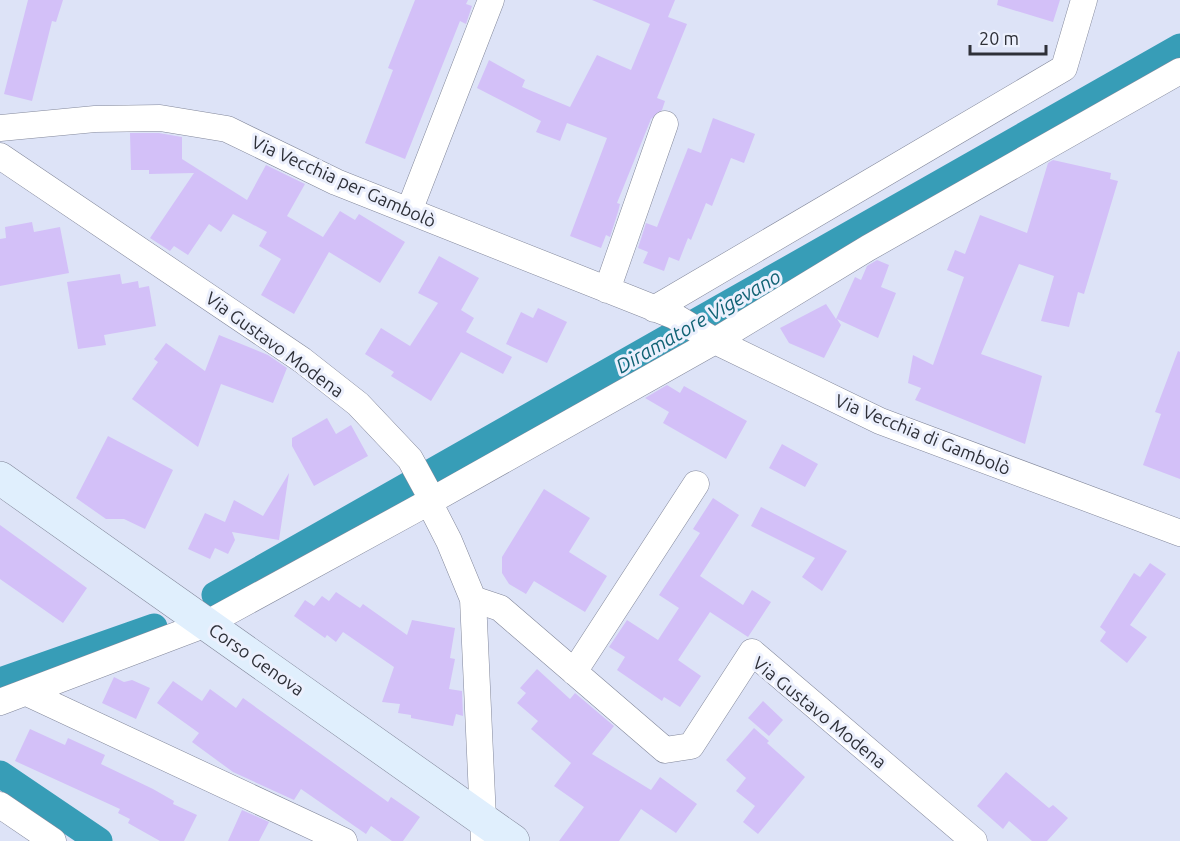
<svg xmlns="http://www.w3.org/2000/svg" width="1180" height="841" font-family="Ubuntu,sans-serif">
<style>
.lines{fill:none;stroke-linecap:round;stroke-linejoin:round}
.canal{stroke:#379db7;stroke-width:27}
.building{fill:#d3c0f8}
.minor-casing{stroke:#83889b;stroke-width:27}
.secondary-casing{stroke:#83889b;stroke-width:34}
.minor{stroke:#fff;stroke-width:26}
.secondary{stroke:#e0effd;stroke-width:33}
.labels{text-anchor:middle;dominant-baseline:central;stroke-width:6;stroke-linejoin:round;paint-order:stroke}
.street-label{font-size:18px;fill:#2e3038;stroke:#ecf0fd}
.water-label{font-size:20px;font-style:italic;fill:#116274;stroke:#ecf0fd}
</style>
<rect width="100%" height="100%" fill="#dde3f7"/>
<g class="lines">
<path class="canal" d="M215,595L1180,47
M0,681L154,627
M0,774L99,841"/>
</g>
<path class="building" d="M28,0H63L56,22L52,21L32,101L4,94Z
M415,0H468L466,4L472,6L466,24L460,21L405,159L365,143L393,70L388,68Z
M592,0H675L668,17L687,24L657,98L665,101L662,110L651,119L617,203L620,204L618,212L610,237L606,235L601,248L570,236L607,138L567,123L560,141L536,132L541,121L477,88L489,60L525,80L522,87L570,107L597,55L631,70L650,24Z
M998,0H1060L1053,22L997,5Z
M713,118L755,134L744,163L731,158L712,206L706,203L691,240L688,238L679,261L669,257L664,271L643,263L648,252L638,248L646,223L657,227L688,148L701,153Z
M130,133H159L182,137V159L247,200L266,165L305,184L287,216L323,237L340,211L355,220L359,214L405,242L380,283L329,252L294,314L261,295L281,259L259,246L267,232L233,214L221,232L209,224L188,255L174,246L170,251L150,238L194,173L149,174V170H131Z
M1053,160L1111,173L1110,179L1118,181L1084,294L1078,292L1069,327L1041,321L1054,276L1019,264L981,354L1042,376L1025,444L915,400L921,388L908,383L913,355L933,365L964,277L947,270L955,250L965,254L980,215L1027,233L1048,163Z
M32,222L34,232L60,227L69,273L0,286V239L6,238L5,227Z
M439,256L479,278L461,310L474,318L466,332L512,357L503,374L461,352L431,401L391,376L394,372L365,354L381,328L410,346L438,303L418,293Z
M877,260L889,265L881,287L896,293L878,338L837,319L841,325L824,358L789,343L780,328L826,304L836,319L855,277L861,280L867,266Z
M120,274L122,284L138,281L139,288L149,286L156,326L104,335L106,345L78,349L67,282Z
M538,308L567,322L547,363L506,344L521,312L533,318Z
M219,335L268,355L287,368L273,403L221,384L198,447L132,399L158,362L154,359L166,343L205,371Z
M1178,351L1180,352V479L1143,465L1161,414L1155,412Z
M667,385L680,393L684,386L747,421L726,459L663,423L669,412L645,398Z
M327,418L336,434L351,425L368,456L314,486L292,446V438Z
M108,436L173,470L145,529L124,519H106L76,498Z
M782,444L818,464L805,487L769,468Z
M289,473L279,540L232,532L235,540L228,554L215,548L210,559L188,549L205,513L225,522L234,500L263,516Z
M544,489L590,518L569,552L607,576L585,612L534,581L526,594L509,584L502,573V557Z
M713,498L739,515L700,576L743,605L752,590L771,602L748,637L710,612L678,660L701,676L680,707L664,697L662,701L617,670L625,657L609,647L627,620L658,640L679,608L659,595L700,533L693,529Z
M761,507L847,551L822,591L802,577L815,558L751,526Z
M0,525L87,588L63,623L0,579Z
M1150,563L1166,574L1130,625L1147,637L1127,663L1100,641L1106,632L1100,627L1134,573L1140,577Z
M336,592L360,608L363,604L407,635L412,620L455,628L450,658L455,659L449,689L462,691L463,716L456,714L453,726L411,718V715L398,713L400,704L382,702L394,667L343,632L336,642L327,635L325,638L294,616L305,600L314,606L322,596L329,601Z
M537,669L570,699L575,693L614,726L592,754L651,790L660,777L697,804L676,833L641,809L619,841H559L584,807L554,786L571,763L531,729L538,721L517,703L526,693L520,688Z
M114,677L124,682L132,680L150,688L136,719L102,703Z
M173,681L202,701L210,689L236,708L243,698L388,802L391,797L420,817L403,841H392L371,826L366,834L301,789L294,800L233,772L192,742L199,733L157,703Z
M763,701L783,720L769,736L748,718Z
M754,728L769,741L767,743L805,777L758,834L743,822L755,806L736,791L746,778L726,760Z
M30,729L65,745L68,738L105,755L101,764L153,789L174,801L173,804L197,815L184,841H160L128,823L130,819L118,813L120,809L15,761Z
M1006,772L1049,808L1053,805L1068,818L1047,841H1032L1009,821L1003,829L977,806Z
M242,810L269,822L259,841H228Z"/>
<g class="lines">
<g class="minor-casing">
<path id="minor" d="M0,128L95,119L160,118L227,129L336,182L674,316L715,341L880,421L1180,533
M0,156L302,360L358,404L410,459L428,492L429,502L449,541L473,599L484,841
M409,211L491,0
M607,290L665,124
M654,309L1064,68L1084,0
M473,599L500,608L665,750L691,746L752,652L974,841
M574,672L696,484
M27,693L344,841
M0,702L206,624L429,502L715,341L868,248L1180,71
M0,805L53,841"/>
</g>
<g class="secondary-casing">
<path id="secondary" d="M0,478L513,841"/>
</g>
<use href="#minor" class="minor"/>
<use href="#secondary" class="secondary"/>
</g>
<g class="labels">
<g class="street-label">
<text transform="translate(344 181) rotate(24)">Via Vecchia per Gambolò</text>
<text transform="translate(275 344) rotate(36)">Via Gustavo Modena</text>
<text transform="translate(923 434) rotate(22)">Via Vecchia di Gambolò</text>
<text transform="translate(257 659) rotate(35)">Corso Genova</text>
<text transform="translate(820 712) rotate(39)">Via Gustavo Modena</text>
</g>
<g class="water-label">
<text transform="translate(698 321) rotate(-30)">Diramatore Vigevano</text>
</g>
</g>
<path d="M970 45v9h76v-9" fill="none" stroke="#2e3038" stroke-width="3"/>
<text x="979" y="45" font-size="18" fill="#2e3038" stroke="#ecf0fd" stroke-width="4.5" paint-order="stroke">20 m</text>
</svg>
